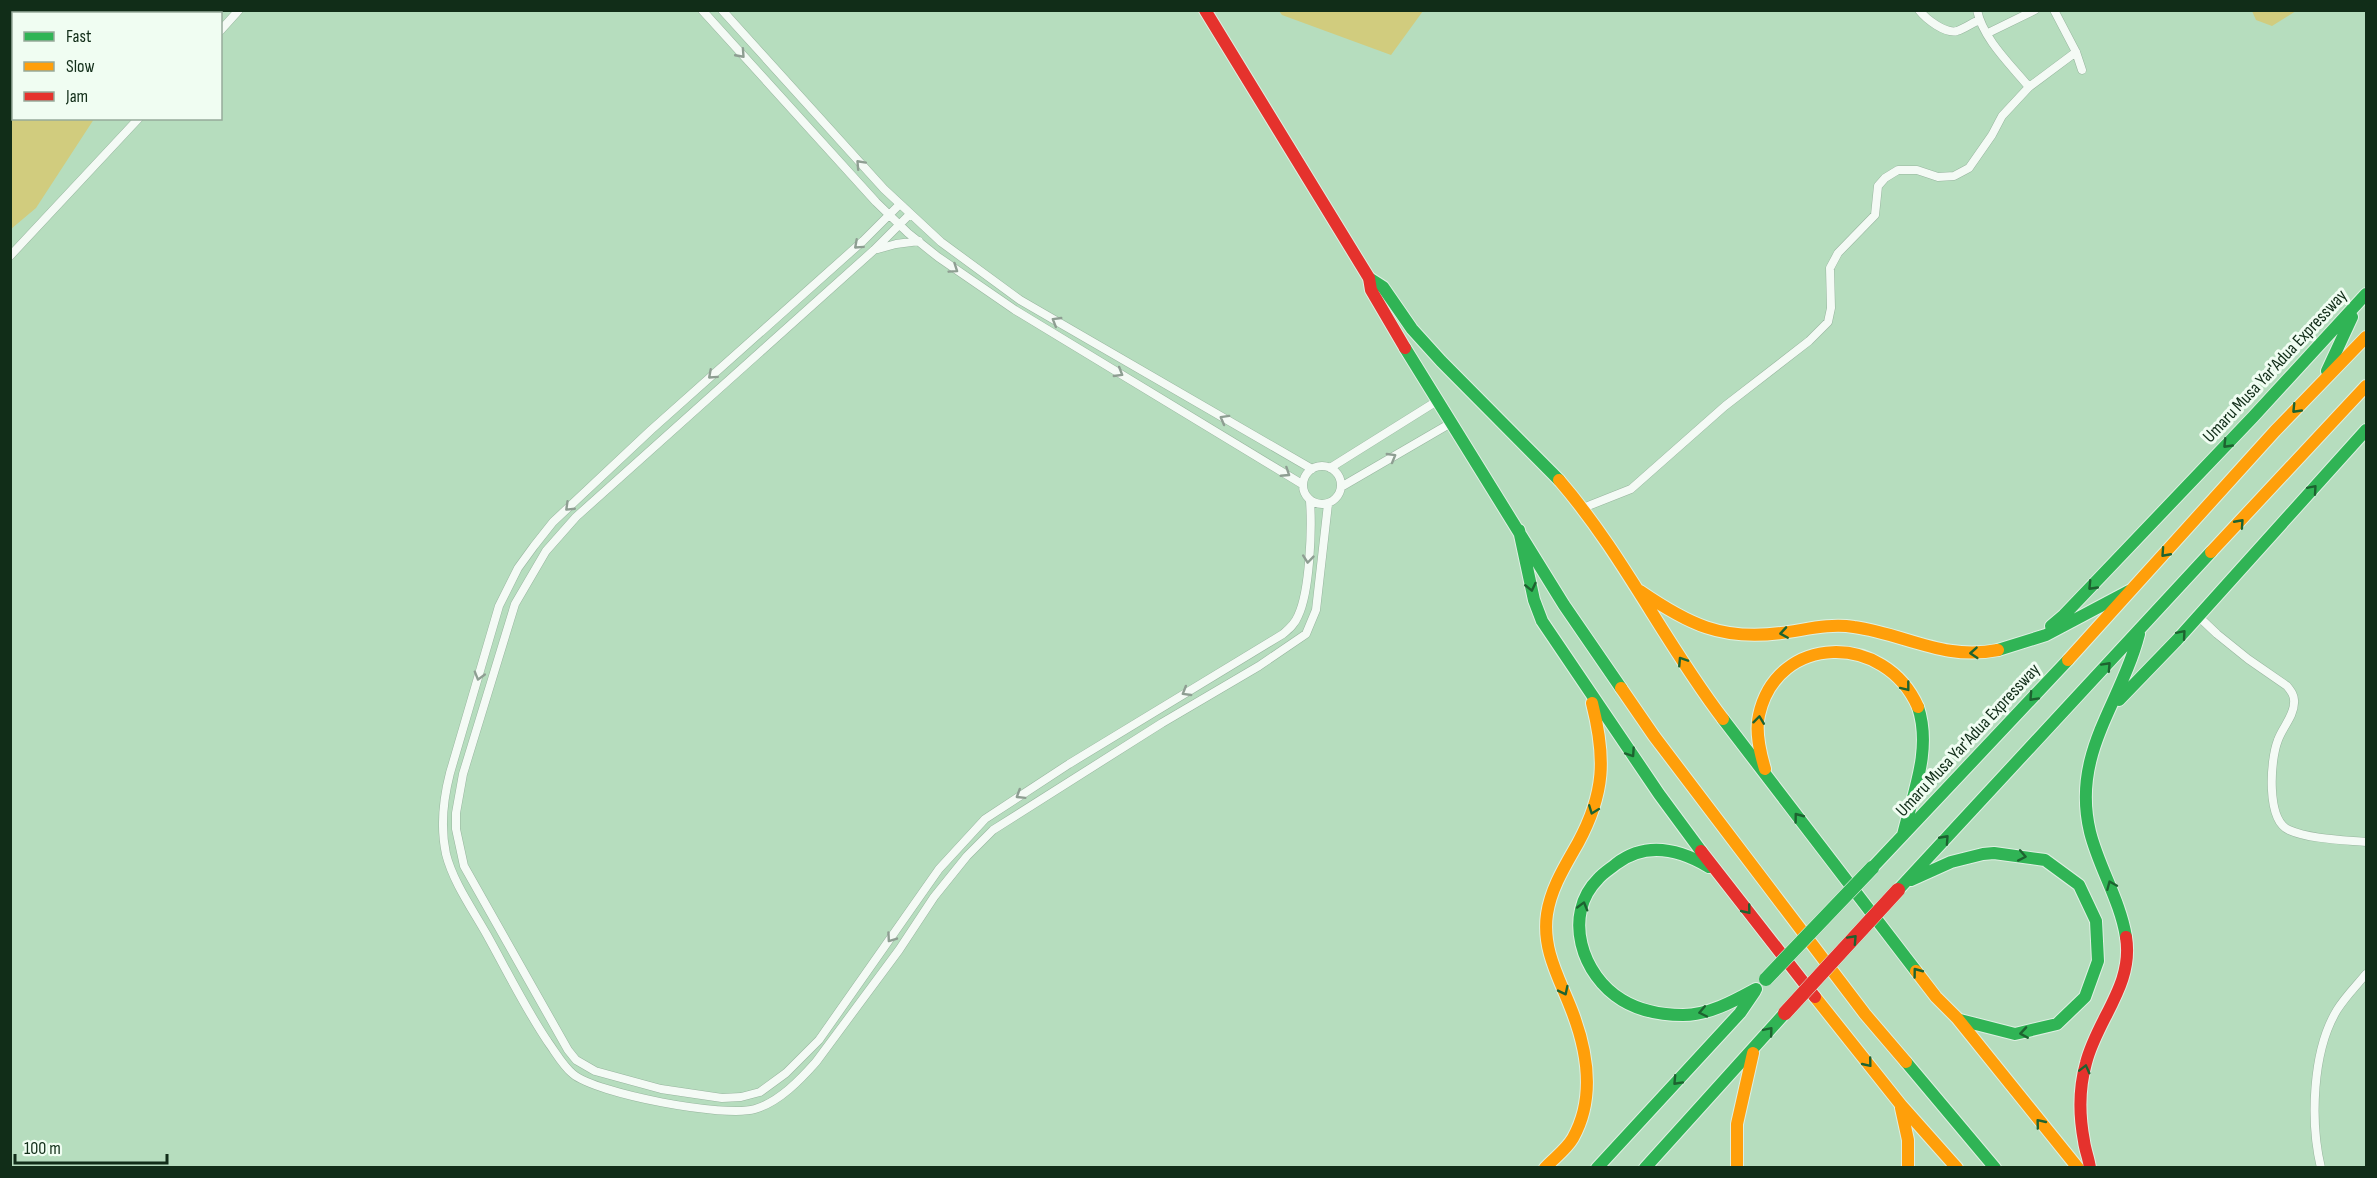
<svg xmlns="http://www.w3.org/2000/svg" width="2377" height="1178" font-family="'Sofia Sans Condensed',sans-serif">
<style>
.green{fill:#d1cc7e}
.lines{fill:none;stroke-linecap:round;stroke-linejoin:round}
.street-casing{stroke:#97b59e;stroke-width:9}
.fast-casing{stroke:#def0e2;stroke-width:14}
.slow-casing{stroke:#def0e2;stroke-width:14}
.jam-casing{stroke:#def0e2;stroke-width:14}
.street{stroke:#f4faf5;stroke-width:8}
.fast{stroke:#30b455;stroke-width:12}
.slow{stroke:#ff9f0a;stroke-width:12}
.jam{stroke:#e5322d;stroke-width:12}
.fast-bridge-casing{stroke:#def0e2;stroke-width:15;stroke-linecap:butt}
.jam-bridge-casing{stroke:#def0e2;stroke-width:15;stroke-linecap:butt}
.fast-bridge{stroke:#30b455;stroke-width:14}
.jam-bridge{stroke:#e5322d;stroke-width:14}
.oneway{stroke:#8e9e92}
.oneway2{stroke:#1d6330}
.labels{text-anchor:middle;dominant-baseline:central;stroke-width:6;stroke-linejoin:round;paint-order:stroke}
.street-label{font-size:18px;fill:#112d18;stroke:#f0fdf2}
</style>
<rect width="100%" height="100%" fill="#b6ddbe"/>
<path class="green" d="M11,10L163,11L161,14H14V118L94,119L36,208L11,229Z
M1279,11H1423L1391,55L1282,15Z
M2252,11H2296L2272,26L2256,20Z"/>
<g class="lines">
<g class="street-casing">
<path id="street" d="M702,10L876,202L908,233L938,257L1015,310L1302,484
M722,10L884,189L941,242L1020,300L1312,469
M1919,10C1926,19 1945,34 1957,31C1964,29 1972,23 1979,20
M1977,10C1983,39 2011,65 2029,87
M2054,10L2076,52L2082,70
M220,31L239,10
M1988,33L2035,10
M900,204L863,241L651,430L553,522L534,546L518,568L499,606L450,773C443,800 440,826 446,854C453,882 473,910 487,935C507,971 525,1008 548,1042C556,1053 563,1066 573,1074C597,1094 725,1118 755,1109C779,1102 800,1080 816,1062L899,950L934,897L967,856L993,830L1162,723L1259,666L1306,634L1316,610L1328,504
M910,214L874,250L576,517L546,551L515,604L463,774L456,813V829L464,866L568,1050L576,1060L595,1071L661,1089L722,1098L741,1097L760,1092L786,1073L819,1040L939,869L985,819L1069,764L1283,634C1289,629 1295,624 1298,616C1310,591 1312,529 1310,501
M878,249L896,244L919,241
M10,256L139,118
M1303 485a19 19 0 1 1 38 0a19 19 0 1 1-38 0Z
M1330,468L1437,401
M1341,487L1451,423
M1583,508L1631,489L1725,406L1809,341L1828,322L1831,308L1830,268L1838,253L1875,215L1878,186L1885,178L1898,170H1917L1938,177L1954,176L1969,168L1992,135L2002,116L2029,87L2076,52
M2198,616L2217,634L2248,659L2287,686C2291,691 2295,696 2294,703C2294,716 2282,728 2278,740C2270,760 2266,820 2289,830C2309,839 2344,840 2366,842
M2321,1168C2310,1122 2312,1051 2337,1010C2345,997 2357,985 2366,974"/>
</g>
<g class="fast-casing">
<path id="fast" d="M1369,278L1383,287L1412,329L1441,361L1559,480
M1405,348L1564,605L1621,688
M2327,371L2352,317
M1519,530L1534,600L1542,621L1659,794L1701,851
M2051,626L2064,615L2253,417L2366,294
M1998,650L2046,635L2129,591
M2119,700L2177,640L2366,430
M1723,719L1916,971
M1903,835C1913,793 1932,750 1918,707
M1709,867C1679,849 1646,841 1616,864C1610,869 1603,873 1598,879C1562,915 1582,976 1622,1000C1640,1011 1663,1015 1683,1015C1709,1015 1734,1001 1756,989
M1872,868L2068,660
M1911,880L1951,862L1983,854L1994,853L2045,860L2079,885L2096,921L2098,961L2085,997L2057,1024L2015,1034L1960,1020
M1898,890L2211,552
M2126,937C2120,900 2099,868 2090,832C2071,753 2121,704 2139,634
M1906,1062L1995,1168
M1597,1168L1740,1013L1755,991
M1645,1168L1785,1013"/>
</g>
<g class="slow-casing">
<path id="slow" d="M1559,480C1623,554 1664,642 1723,719
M2211,552L2366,386
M1640,591C1688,624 1722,641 1781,633C1805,630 1829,623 1854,627C1905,634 1944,661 1998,650
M2068,660L2275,431L2366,337
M1621,688L1654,736L1865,1014L1906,1062
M1765,769C1760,752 1755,732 1759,715C1777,633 1885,632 1918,707
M1916,971L1936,997L1957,1018L2078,1168
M1815,997L1901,1105L1957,1168
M1901,1108L1908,1140V1168
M1545,1168C1554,1158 1566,1150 1573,1138C1596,1097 1587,1048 1570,1006C1558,976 1542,948 1547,914C1551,888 1565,866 1578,843C1605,793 1606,758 1592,703
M1737,1168V1124L1753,1053"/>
</g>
<g class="jam-casing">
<path id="jam" d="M1205,10L1369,278L1371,290L1405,348
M1701,851L1815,997
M2090,1168C2089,1159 2085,1150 2084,1141C2079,1115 2079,1088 2086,1063C2097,1019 2134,985 2126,937"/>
</g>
<use href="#street" class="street"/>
<use href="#fast" class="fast"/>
<use href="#slow" class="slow"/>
<use href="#jam" class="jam"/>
<g class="fast-bridge-casing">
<path id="fast-bridge" d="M1766,979L1872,868"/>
</g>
<g class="jam-bridge-casing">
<path id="jam-bridge" d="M1785,1013L1898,890"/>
</g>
<use href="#fast-bridge" class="fast-bridge"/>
<use href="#jam-bridge" class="jam-bridge"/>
</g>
<defs><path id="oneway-chevron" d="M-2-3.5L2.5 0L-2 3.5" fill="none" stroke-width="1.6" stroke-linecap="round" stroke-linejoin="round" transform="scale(1.5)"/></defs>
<g class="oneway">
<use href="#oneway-chevron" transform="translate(741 54) rotate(48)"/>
<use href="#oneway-chevron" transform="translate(860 164) rotate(-133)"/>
<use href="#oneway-chevron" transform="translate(858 245) rotate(138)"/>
<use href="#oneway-chevron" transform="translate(954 269) rotate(34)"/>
<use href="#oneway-chevron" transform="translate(1056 321) rotate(-149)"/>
<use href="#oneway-chevron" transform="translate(1119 373) rotate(31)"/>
<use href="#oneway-chevron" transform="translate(712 375) rotate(138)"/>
<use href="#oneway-chevron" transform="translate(1224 419) rotate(-151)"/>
<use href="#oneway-chevron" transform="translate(1392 457) rotate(-30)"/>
<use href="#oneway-chevron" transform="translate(1286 473) rotate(33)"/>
<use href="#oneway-chevron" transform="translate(569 507) rotate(136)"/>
<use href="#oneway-chevron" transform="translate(1308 559) rotate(96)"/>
<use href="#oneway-chevron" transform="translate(479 676) rotate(106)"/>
<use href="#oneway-chevron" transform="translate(1186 692) rotate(149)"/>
<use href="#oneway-chevron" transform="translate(1020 795) rotate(148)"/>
<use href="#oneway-chevron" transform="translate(891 938) rotate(125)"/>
</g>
<g class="oneway2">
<use href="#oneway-chevron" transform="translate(2296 409) rotate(134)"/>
<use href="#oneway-chevron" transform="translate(2227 444) rotate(134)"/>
<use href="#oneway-chevron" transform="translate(2313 489) rotate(-49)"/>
<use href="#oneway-chevron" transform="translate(2240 523) rotate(-48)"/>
<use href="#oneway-chevron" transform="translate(2165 553) rotate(132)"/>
<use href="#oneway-chevron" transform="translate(2092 586) rotate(134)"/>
<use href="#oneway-chevron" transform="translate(1531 587) rotate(77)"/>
<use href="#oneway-chevron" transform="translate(1784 633) rotate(171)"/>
<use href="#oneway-chevron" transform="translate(2182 634) rotate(-49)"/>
<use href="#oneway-chevron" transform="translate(1974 653) rotate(176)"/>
<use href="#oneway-chevron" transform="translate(1682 661) rotate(-123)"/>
<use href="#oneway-chevron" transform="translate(2107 666) rotate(-47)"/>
<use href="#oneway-chevron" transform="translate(1906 687) rotate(52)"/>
<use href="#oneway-chevron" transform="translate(2033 697) rotate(133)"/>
<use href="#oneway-chevron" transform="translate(1759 720) rotate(-83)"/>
<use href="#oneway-chevron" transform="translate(1631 753) rotate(56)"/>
<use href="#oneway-chevron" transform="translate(1593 810) rotate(111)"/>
<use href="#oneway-chevron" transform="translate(1798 817) rotate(-127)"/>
<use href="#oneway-chevron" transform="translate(1945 839) rotate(-48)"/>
<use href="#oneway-chevron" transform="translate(2022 856) rotate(11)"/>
<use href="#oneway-chevron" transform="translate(2111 885) rotate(-113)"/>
<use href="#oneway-chevron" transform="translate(1583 906) rotate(-74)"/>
<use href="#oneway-chevron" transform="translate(1747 910) rotate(51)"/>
<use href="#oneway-chevron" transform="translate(1853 939) rotate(-47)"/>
<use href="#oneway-chevron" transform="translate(1917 972) rotate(-127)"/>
<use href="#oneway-chevron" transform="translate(1564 991) rotate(64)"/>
<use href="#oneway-chevron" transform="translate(1703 1012) rotate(168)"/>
<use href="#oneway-chevron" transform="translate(1769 1031) rotate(-50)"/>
<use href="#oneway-chevron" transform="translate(2024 1033) rotate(171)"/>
<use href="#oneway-chevron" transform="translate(1868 1063) rotate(51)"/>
<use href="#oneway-chevron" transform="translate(2085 1069) rotate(-76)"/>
<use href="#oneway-chevron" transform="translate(1677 1081) rotate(133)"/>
<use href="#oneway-chevron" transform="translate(2040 1123) rotate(-129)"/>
</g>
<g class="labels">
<g class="street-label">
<text transform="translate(2275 366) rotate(-47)">Umaru Musa Yar'Adua Expressway</text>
<text transform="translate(1968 740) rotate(-47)">Umaru Musa Yar'Adua Expressway</text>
</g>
</g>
<rect width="2377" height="1178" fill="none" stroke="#112d18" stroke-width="24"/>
<rect x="12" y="12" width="210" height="108" fill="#f0fdf2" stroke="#97aa9b" stroke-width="1.5"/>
<rect x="24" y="32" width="30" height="9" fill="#30b455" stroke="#97aa9b" stroke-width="1.5"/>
<text x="66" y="42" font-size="18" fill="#112d18">Fast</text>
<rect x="24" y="62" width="30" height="9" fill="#ff9f0a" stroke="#97aa9b" stroke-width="1.5"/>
<text x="66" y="72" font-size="18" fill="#112d18">Slow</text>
<rect x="24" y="92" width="30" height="9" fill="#e5322d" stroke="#97aa9b" stroke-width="1.5"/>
<text x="66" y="102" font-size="18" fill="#112d18">Jam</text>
<path d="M15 1154v9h152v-9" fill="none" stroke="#112d18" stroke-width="3"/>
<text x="24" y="1154" font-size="18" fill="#112d18" stroke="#f0fdf2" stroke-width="4.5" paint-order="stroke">100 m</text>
</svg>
